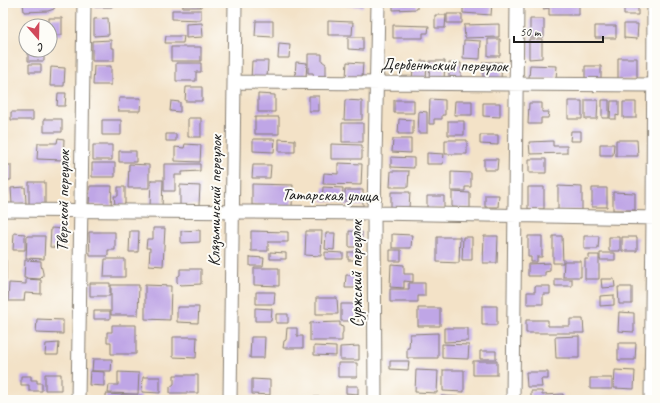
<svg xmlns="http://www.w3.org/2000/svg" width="660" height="403" font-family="Caveat,sans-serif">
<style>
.building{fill:#bfa6e6}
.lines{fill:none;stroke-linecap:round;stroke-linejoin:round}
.street-casing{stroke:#887f72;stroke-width:15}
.street{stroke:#fff;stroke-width:13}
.labels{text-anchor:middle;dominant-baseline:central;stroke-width:4;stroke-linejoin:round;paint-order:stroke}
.street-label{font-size:17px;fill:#1c1c1c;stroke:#fdfcf7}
</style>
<rect width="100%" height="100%" fill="#fdfcf7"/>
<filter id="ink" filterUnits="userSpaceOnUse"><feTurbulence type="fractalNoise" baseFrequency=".025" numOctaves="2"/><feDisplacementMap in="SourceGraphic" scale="8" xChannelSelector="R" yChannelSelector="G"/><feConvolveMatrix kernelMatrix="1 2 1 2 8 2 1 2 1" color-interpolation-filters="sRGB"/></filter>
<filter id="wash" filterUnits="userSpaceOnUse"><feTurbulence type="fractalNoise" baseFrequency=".012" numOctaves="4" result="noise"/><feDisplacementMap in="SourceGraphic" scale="16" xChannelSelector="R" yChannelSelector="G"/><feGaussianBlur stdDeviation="0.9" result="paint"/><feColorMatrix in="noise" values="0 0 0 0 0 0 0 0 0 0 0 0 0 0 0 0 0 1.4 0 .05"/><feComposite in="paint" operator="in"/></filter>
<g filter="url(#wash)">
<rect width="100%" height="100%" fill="#f3e2c7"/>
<g id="blocks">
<path class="building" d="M23,3H56L54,9L48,11L24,12Z
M95,3H113L112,7H95Z
M182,3H201V7H183Z
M346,3H363V7L346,6Z
M393,3H417V9L393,10Z
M463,3H492L491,15L463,13Z
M543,3H579V15H549V8L543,9Z
M624,3H638V15H624Z
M172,10H201V20L172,19Z
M447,14H462V23H447Z
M435,15H446L445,28H435Z
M49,18H62V35H50V26H49Z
M108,18L109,35L94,36V19Z
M530,19H544V37H530Z
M256,21H273V37L255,36Z
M328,21L353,22L352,35H328Z
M202,23L203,37L186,38V24Z
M499,24V37L465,38L464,25Z
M624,24H638L637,39L624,38Z
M393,25L429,26L428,33H423V38H393Z
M595,26H616V38H595Z
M166,36H184L183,43H165Z
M348,37H363V50L348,49Z
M488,39H500V56H488Z
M529,39H542V58L529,59Z
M111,40V48H114V61H92V41Z
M464,40L481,41L480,59L463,58Z
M279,44L290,45L289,58H278Z
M171,47H201V61H171Z
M28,50H44V61H28Z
M308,54H322V61L326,64V78L314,77L313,73H308Z
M618,58H637V79L618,80Z
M252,61H268L267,79H251Z
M421,61H427L426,80L412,79L413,69H420Z
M430,61H445L444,80H429Z
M296,62L307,63L306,77H295Z
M347,62L363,63L362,77H346Z
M483,62H502L501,79H483Z
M176,63H201V72H196V81H176Z
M449,63H461V81H449Z
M29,64H41V72H29Z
M530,65L557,66L556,79L529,78Z
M94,66H111V85H93Z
M585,66H601V80H585Z
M51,67L65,68L64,86H50Z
M186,87H202V101H185Z
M58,93H66L65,106H57Z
M258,94L275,95V112H258Z
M309,96H319V111H309Z
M119,98H141L140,111H118Z
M430,99L445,100V115H442V119H434V124H429Z
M345,100L362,101V120H344Z
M394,100H414V113H394Z
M585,100H598L597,119H585Z
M602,100H609V118H602Z
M171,101L180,102V112L170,111Z
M455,101H472V115H454Z
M568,101H582V119H568Z
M611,101H619V116L616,115V119H610Z
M623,102H636V118H623Z
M483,103H500V117L483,116Z
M529,103H542V112H549L548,118H541V124H528Z
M419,111L427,112V133H418Z
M11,112H33V120H11Z
M255,117H279V134H255Z
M188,118H201V137H188Z
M44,119H62V132H44Z
M399,119L413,120V134H398Z
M102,120H121V135H102Z
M448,121H464V135H448Z
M342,123H363V142H342Z
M571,131H581V141H570Z
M166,134H176V141H166Z
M480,135H498V145L480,144Z
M58,138L64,139L63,160L37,159L38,143H57Z
M253,139H275L274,152L253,151Z
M279,139L295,140V152H279Z
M393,139H411V153L392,152Z
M445,140H467V154H445Z
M616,140H637L638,156H616Z
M553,141V146H567V153L530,154L529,142Z
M185,144L201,145L200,162L175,161V147L184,148Z
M331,144L362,145V159H331Z
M600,144H614L613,155H600Z
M93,145H112V160H93Z
M119,151H136V162H119Z
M427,153L444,154L443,164H427Z
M391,157L414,158V168L391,167Z
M484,159H498L497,170H484Z
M529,159H546V173H529Z
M92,163H115V177H92Z
M338,163L362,164L361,185L323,184L324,173L338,174Z
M129,164L149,165V188H128Z
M164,164H200V171L182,172V175H175V191H164Z
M3,165H11V180H3Z
M253,165H271L270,178H252Z
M391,171H409L408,187H390Z
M451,172L471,173V187H465V191H451Z
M151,180H163L162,207L150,206Z
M29,182H45V206H29Z
M252,184L293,185L292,206L252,205Z
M180,185L200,186L199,205H180Z
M90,186H112L111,206L89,205Z
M558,186L582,187V210H558Z
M25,187L26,203L12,204L11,188Z
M118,187H125V205H115L114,196H118Z
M323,187L343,188L342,202L322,201Z
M528,187H544V209H528Z
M592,188H607V207H592Z
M345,190H363V206L345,205Z
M391,192H410L409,208H391Z
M452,192L470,193V208L452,207Z
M613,192L635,193V210H613Z
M485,195H499L498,207H485Z
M427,196H444V208H427Z
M51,228L64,229L63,248L50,247Z
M153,228H165L163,266L149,265L150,248H146L147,239H153Z
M200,230V242L181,243V231Z
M130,231H139L138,252H129Z
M251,231L288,232V242H268V251H251Z
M306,231H322L321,256L305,255Z
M349,231L362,232L361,247H349Z
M89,232H115V250H108V256H90Z
M14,233L25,234V250H13Z
M326,233H335L334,250L325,249Z
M392,234L412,235L411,248H392Z
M27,236H45L44,259L26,258Z
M484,236H498L497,263H483Z
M528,236H542V257H537V262H531V257H528Z
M553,236H562L563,263H553Z
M584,236H599L598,249H584Z
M437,237H460L459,263L437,262Z
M463,237H472V260H462Z
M609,237H620V251H609Z
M622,237H637V251H622Z
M390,250H401V261H390Z
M270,252L286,253V259H270Z
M325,252L343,253V259H325Z
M348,252H361V260H348Z
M600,253H615V260H600Z
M589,255H599V279H585V259H589Z
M250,257L264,258L263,266H250Z
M105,259H125V277H104Z
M3,260H6V281H3Z
M25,260L41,261V265L43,273V276L40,279L24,278Z
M564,261H581V277H563Z
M550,263V271L545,272V276H528V264Z
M391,264L404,265V274H413V282L404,281V288L390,287Z
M254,268H279V286L254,285Z
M180,269H201V284L180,285L177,282V277L180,275Z
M346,275H360V288H345Z
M26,279L41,280V294L25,293L24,301H8L9,283L26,284Z
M555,279H572V286H555Z
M601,279H614L615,287L602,288Z
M90,283H110V296H90Z
M409,283H425V296H418V302H390V289H409Z
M111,285H139L138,315H111Z
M145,285L171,286L170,320L145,319Z
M535,286H550V294H543V304H527V292H535Z
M618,287H632V304H619Z
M256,292H275L274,304H256Z
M614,295V305L600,306V296Z
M316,298H337L338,314H316Z
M341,304H360L359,321H341Z
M482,306H497V325H482Z
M177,307H199L198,323L177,322Z
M255,308L272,309L271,321H255Z
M418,308H440V326H418Z
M3,309H6V318H3Z
M94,311H110V319H94Z
M619,312L634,313V332L618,331Z
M276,314H288V323H276Z
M37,319L63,320V334L36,333Z
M570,319H583L584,333H526V320H548V326H570Z
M340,322V326L343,327V332L342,334V341H310V323Z
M112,325H136V354H111V342H107V332H112Z
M287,328H297V336H303V348H283L284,341L286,340Z
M444,328H468V341L444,342Z
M438,333V358H407V348H409L410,334Z
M579,336V358H556L555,337Z
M173,337H197L196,358L173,357Z
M251,337H265L264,358H250Z
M59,343L58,355H45L46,344Z
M618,343H636L635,360H618Z
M442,344L469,345L468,359L442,358Z
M314,346L336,347V356L314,355Z
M359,346V360H340V347Z
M480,351H496V359H480Z
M93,359H112L111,371H92Z
M390,361H409L408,370L390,369Z
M473,361H497V375H473Z
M338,363H357V377H338Z
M416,370L438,371L437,393L415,392Z
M443,370H464V392L443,391Z
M615,370L635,371L634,389L614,388Z
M90,371L104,372V386L89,385Z
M118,372L139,373L138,394L108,393L109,385H118Z
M526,372H548V379H541L542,387H527Z
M45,374H61V390H45Z
M174,375H198V393H170V387L174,384Z
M21,376H31V380H37V383H42V391H29V385H21Z
M143,377H160V393L142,392Z
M590,378H612V389H590Z
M252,379L270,380V395L252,394Z
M346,386H358V394L346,393Z
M531,391H542V395L563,394V400H531Z
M106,394L141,396L140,400H106Z
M345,395L359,396V400H345Z
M441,396L460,397V400H441Z
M312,397H334V400H312Z"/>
</g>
</g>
<g filter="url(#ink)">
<use href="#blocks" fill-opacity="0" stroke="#887f72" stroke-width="1"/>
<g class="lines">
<g class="street-casing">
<path id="street" d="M234,82L653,85
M3,210L374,213L657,218
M78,400L84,3
M230,400L235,3
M375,400L374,213L378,3
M513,400L517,3
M651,400L653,218L654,3"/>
</g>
<use href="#street" class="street"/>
</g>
</g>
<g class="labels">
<g class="street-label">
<text transform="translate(444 65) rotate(1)">Дербентский переулок</text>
<text transform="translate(330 195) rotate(1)">Татарская улица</text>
<text transform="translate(63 201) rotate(-89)">Тверской переулок</text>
<text transform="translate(215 201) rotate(-89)">Клязьминский переулок</text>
<text transform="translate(356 274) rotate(-90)">Суржский переулок</text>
</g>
</g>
<rect width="660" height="403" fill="none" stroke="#fdfcf7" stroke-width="16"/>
<g transform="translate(38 38) rotate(160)"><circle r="19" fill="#fdfcf7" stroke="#a3a29f"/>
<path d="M0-3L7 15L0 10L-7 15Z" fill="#d1495b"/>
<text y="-6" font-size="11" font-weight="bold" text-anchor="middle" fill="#1c1c1c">С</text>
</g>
<path d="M514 36v6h89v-6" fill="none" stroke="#1c1c1c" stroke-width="2"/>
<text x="520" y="36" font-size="12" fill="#1c1c1c" stroke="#fdfcf7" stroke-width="3" paint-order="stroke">50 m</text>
</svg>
